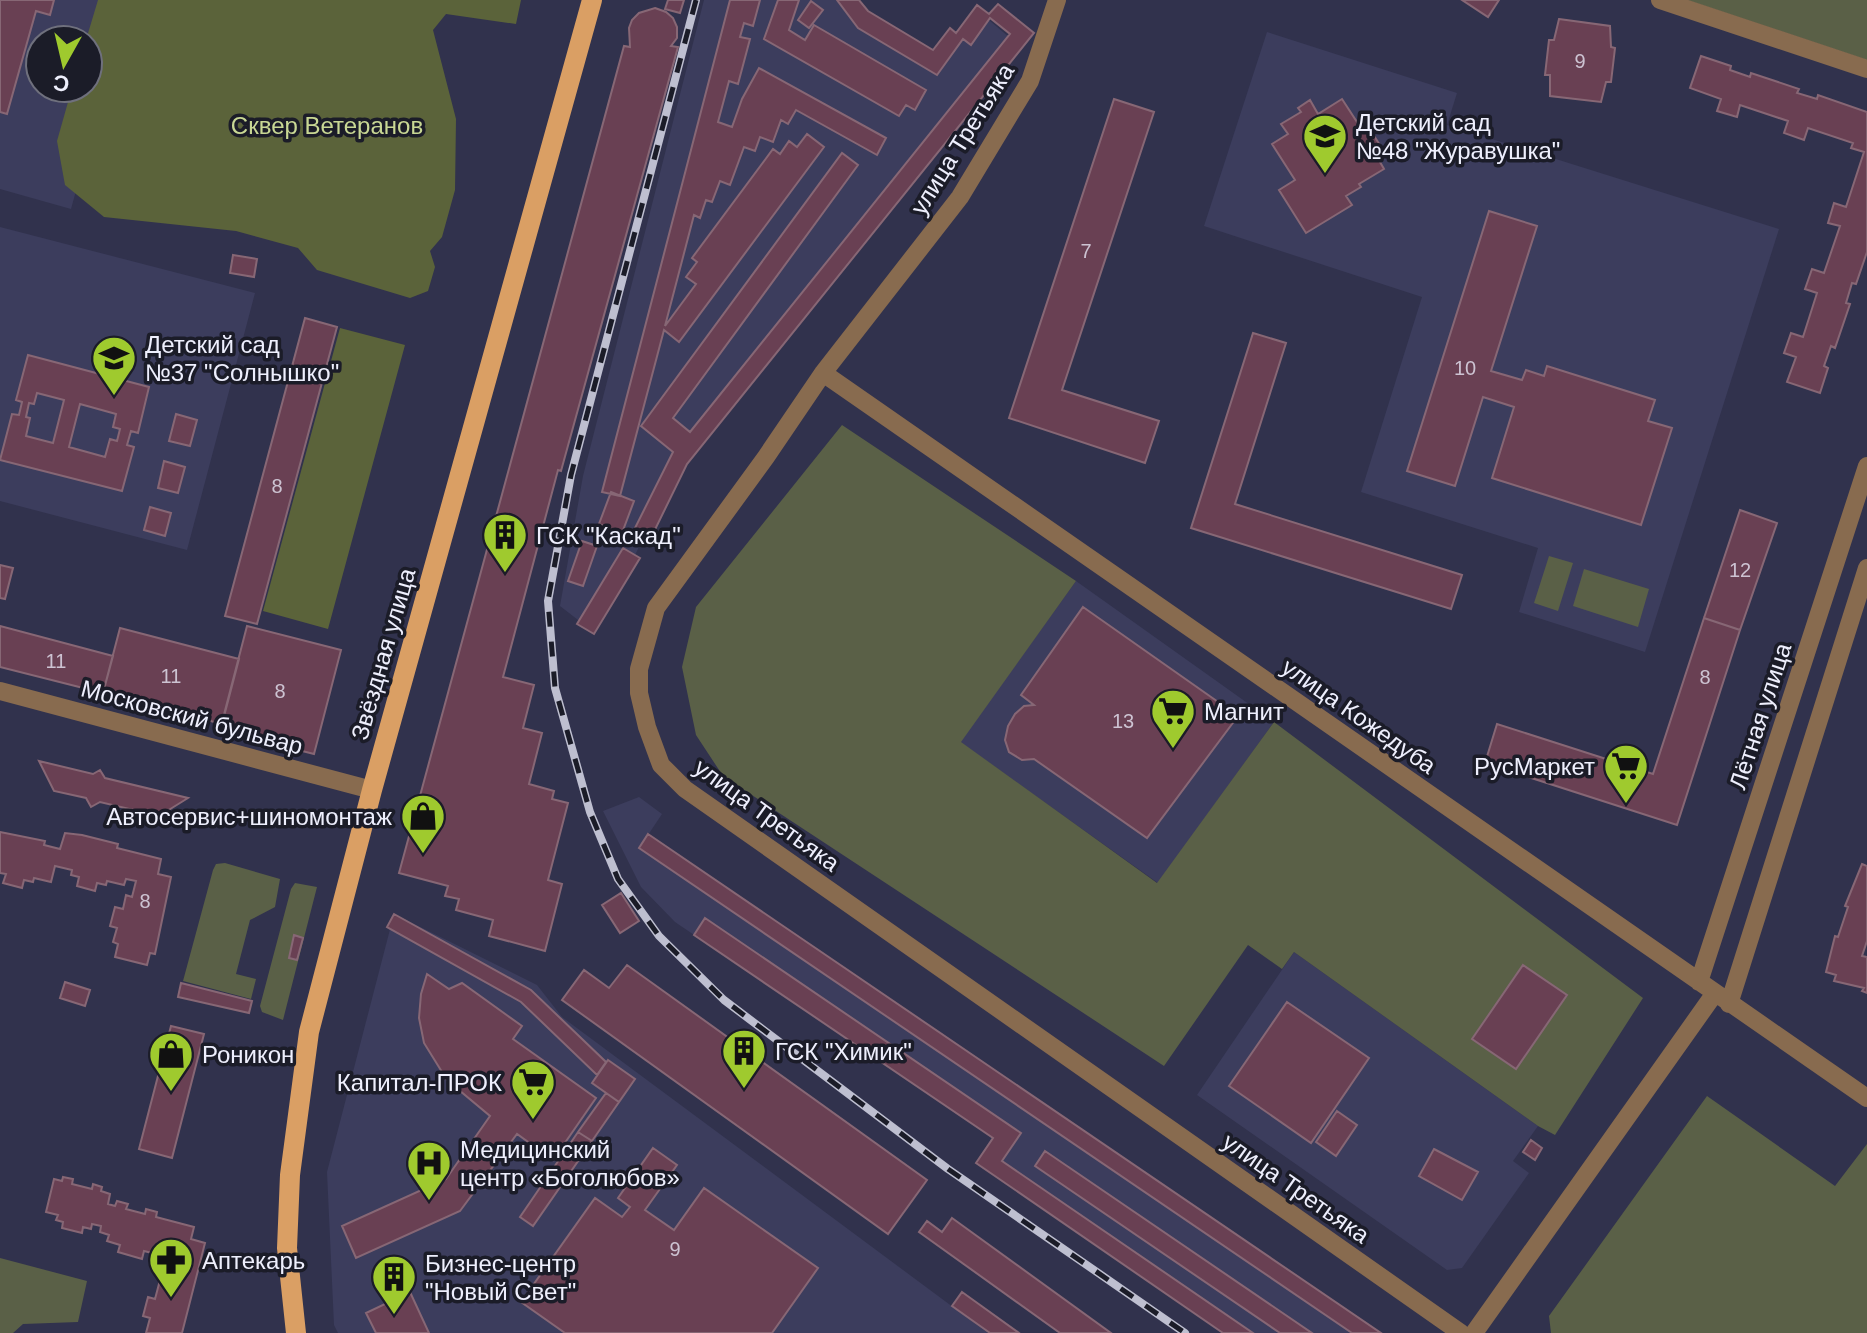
<svg xmlns="http://www.w3.org/2000/svg" width="1867" height="1333" font-family="Arial,sans-serif">
<style>
.built{fill:#3c3d5d;fill-rule:evenodd}
.green{fill:#5a6047}
.forest{fill:#5b633a}
.building{fill:#694053;stroke:#876775;stroke-width:2;fill-rule:evenodd}
.lines{fill:none;stroke-linecap:round;stroke-linejoin:round}
.minor{stroke:#886b4f;stroke-width:18}
.major{stroke:#da9f64;stroke-width:20}
.rail-casing{stroke:#bebfd0;stroke-width:8}
.rail{stroke:#1b1c28;stroke-width:5;stroke-dasharray:15;stroke-linecap:butt}
.labels{text-anchor:middle;dominant-baseline:central;stroke-width:7;stroke-linejoin:round;paint-order:stroke}
.number-label{font-size:20px;fill:#cdc3d2}
.poi-label{font-size:24px;fill:#eeeffd;stroke:#1b1c28;text-anchor:start}
.park-label{font-size:24px;fill:#c9d894;stroke:#1b1c28}
.street-label{font-size:24px;fill:#eeeffd;stroke:#1b1c28}
</style>
<rect width="100%" height="100%" fill="#31324d"/>
<path class="built" d="M0,0H128L71,209L0,189ZM40,40H88V88H40Z
M704,0H853L862,15L941,61L977,10L1016,43L685,453L636,553L591,630L560,606L583,476Z
M1267,32L1457,93L1447,125L1779,229L1645,652L1519,612L1538,548L1361,492L1422,297L1204,226Z
M0,227L255,293L187,550L0,501Z
M1076,581L1274,722L1158,883L960,742Z
M639,797L662,814L648,835L1381,1333H1223L976,1163L992,1137L675,922L641,887L603,811Z
M394,914L537,985L562,1017L988,1333H338L334,1325L327,1172Z
M1294,952L1538,1126L1513,1161L1529,1173L1462,1268L1447,1270L1197,1095Z"/>
<path class="green" d="M1687,0H1867V60Z
M842,425L1076,581L961,742L1157,883L1274,722L1643,998L1555,1135L1538,1126L1294,952L1282,969L1248,945L1164,1066L723,776L696,735L682,667L696,607Z
M1549,556L1573,563L1558,611L1534,603Z
M1584,569L1649,589L1638,627L1573,606Z
M225,863L280,879L275,907L250,920L236,974L256,979L251,999L183,981L213,870L216,864Z
M295,883L317,887L283,1020L262,1012L260,1006L291,889Z
M1707,1096L1835,1186L1867,1144V1333H1551L1549,1316Z
M0,1258L87,1281L78,1322L23,1324L13,1333H0Z"/>
<path class="forest" d="M98,0H521L516,24L446,14L433,30L456,119L455,190L442,237L430,251L435,267L428,291L410,298L317,270L298,248L236,231L104,217L65,185L57,141L72,88H88L86,40Z
M340,328L405,345L328,629L263,611Z"/>
<path class="building" d="M0,0H54L50,15L36,11L7,114L0,112Z
M668,0H684L680,13L665,9Z
M730,0H760L753,26L744,23L740,37L750,39L738,84L729,81L718,122L732,127L742,99L759,68L886,138L877,155L796,110L788,124L781,120L773,142L760,137L755,151L744,147L730,185L720,181L712,202L706,200L700,218L694,215L665,326L696,284L686,277L697,262L692,258L773,149L780,154L789,141L797,147L807,134L824,147L679,342L664,330L620,496L602,492Z
M778,0H799L789,30L805,40L814,25L926,90L915,110L906,105L899,116L764,39Z
M837,0H859L868,11L933,50L950,28L956,33L977,5L989,14L998,4L1034,33L687,464L647,546L630,538L673,452L641,426L842,153L858,165L673,418L690,432L1010,34L990,18L971,45L963,39L937,75L858,28Z
M1462,0H1499L1488,17Z
M811,1L823,10L809,28L798,20Z
M655,8L666,12L673,18L677,27V38L671,46L678,47L561,471L558,470L503,677L534,685L523,728L542,733L529,784L554,791L552,799L568,803L548,880L562,884L545,951L489,936L493,920L456,910L459,899L445,896L448,886L399,873L624,46L630,47L629,28L632,20L639,13Z
M1559,19L1610,26L1611,47L1615,48L1611,82H1606L1601,102L1550,96V75H1545L1549,40H1554Z
M1701,56L1731,66L1730,70L1750,77L1751,73L1799,89L1797,93L1817,99L1818,95L1867,112V252L1856,284L1852,283L1846,303L1850,304L1835,348L1831,346L1824,366L1828,368L1820,393L1787,382L1796,357L1784,353L1791,333L1803,337L1817,293L1805,289L1812,269L1824,273L1840,226L1828,223L1834,203L1846,207L1864,152L1851,148L1853,143L1808,128L1804,140L1784,133L1788,121L1740,105L1737,117L1717,111L1721,99L1690,88Z
M1114,99L1154,112L1062,390L1159,421L1145,463L1009,418Z
M1342,99L1359,125L1371,117L1377,127L1371,131L1383,150L1376,155L1384,169L1359,184L1361,187L1346,196L1352,205L1306,233L1279,190L1295,180L1272,144L1288,134L1281,124L1301,112L1298,108L1310,100L1318,114Z
M1489,211L1537,226L1491,371L1522,380L1526,370L1544,376L1547,366L1655,400L1648,421L1672,428L1641,525L1492,478L1514,407L1483,397L1455,486L1407,471Z
M233,255L257,259L254,277L230,273Z
M305,318L337,327L257,624L225,616Z
M1253,333L1286,343L1235,504L1462,575L1451,609L1191,528Z
M28,355L149,387L138,433L131,431L127,445L134,447L122,491L0,460L12,414L19,415L22,402L16,400ZM37,393L64,400L53,443L26,436L30,418L26,417L29,403L34,404ZM80,404L116,414L113,427L120,429L117,441L110,439L105,457L69,447Z
M176,414L197,420L190,446L169,441Z
M164,461L185,467L178,493L158,488Z
M611,492L634,501L622,533L599,524Z
M150,507L171,513L165,536L144,530Z
M1740,510L1777,523L1740,630L1704,618Z
M582,541L597,546L583,586L568,581Z
M623,548L640,558L594,634L577,624Z
M0,565L13,568L5,599L0,598Z
M1083,607L1238,716L1147,838L1034,759L1022,760L1009,752L1005,740L1008,726L1015,714L1024,706L1034,705L1021,695Z
M1704,618L1740,630L1677,825L1485,763L1497,724L1653,774Z
M0,626L113,656L103,693L0,667Z
M247,626L341,650L314,754L220,730Z
M120,628L239,659L222,724L103,693Z
M39,761L93,774L100,770L105,778L188,798L159,816L100,802L91,807L86,798L54,791Z
M0,832L45,841L44,845L60,849L65,833L82,835L118,844L117,848L161,859L158,874L171,877L155,954L150,953L147,965L115,957L118,944L113,942L117,928L110,926L115,907L123,909L126,895L132,897L136,881L126,879L124,885L107,881L106,885L97,883L95,891L77,886L79,877L71,875L72,870L55,866L51,882L34,878L33,882L24,880L22,888L3,883L6,874L0,873Z
M648,834L1381,1333H1352L639,848Z
M1862,864L1867,866V941L1862,956L1867,957V993L1862,991L1864,988L1834,981L1836,975L1826,972L1835,936L1838,937L1848,907L1845,906Z
M621,893L639,921L620,933L602,905Z
M394,914L531,990L606,1062L597,1075L521,1002L387,927Z
M705,918L1021,1133L1002,1161L1253,1333H1223L976,1163L993,1138L694,935Z
M294,935L303,938L297,960L289,958Z
M627,965L927,1180L888,1234L562,1000L584,970L609,988Z
M1523,965L1567,995L1516,1069L1472,1039Z
M427,974L449,989L462,983L522,1026L513,1039L596,1098L553,1160L517,1134L460,1211L356,1258L342,1226L446,1179L490,1116L447,1080L424,1043L419,1018L421,994Z
M65,982L90,990L85,1006L60,998Z
M181,983L252,1001L249,1013L178,997Z
M1287,1002L1369,1058L1311,1143L1229,1086Z
M171,1026L204,1034L172,1158L139,1149Z
M608,1060L635,1079L619,1102L592,1083Z
M606,1093L619,1102L592,1141L578,1132Z
M1337,1111L1357,1125L1336,1156L1316,1142Z
M578,1132L592,1141L533,1226L520,1217Z
M1531,1140L1542,1148L1535,1160L1523,1152Z
M653,1148L677,1165L645,1210L674,1230L704,1188L818,1268L772,1333H565L521,1302L595,1198L622,1217L630,1207L618,1198Z
M1434,1149L1478,1172L1462,1200L1419,1176Z
M1045,1151L1312,1333H1280L1035,1166Z
M63,1177L73,1179L72,1184L92,1189L93,1184L102,1187L101,1191L110,1194L108,1204L115,1206L117,1201L128,1204L126,1209L145,1214L146,1209L157,1212L156,1217L194,1227L191,1239L205,1243L182,1333H146L150,1318L143,1316L148,1297L155,1299L168,1250L158,1247L156,1254L144,1251L142,1259L118,1252L120,1245L107,1241L109,1235L100,1232L101,1226L92,1224L91,1229L83,1227L82,1233L62,1228L63,1222L56,1220L58,1215L46,1212L54,1179L62,1181Z
M952,1218L1111,1333H1060L919,1232L927,1221L942,1232Z
M410,1292L429,1333H376L366,1313Z
M962,1292L1019,1333H990L952,1306Z"/>
<g class="lines">
<path class="minor" d="M1057,0L1030,81L960,197L823,373L766,457L656,608L639,669V693L647,727L661,765L685,789L1461,1333
M1660,0L1867,69
M823,373L1867,1098
M0,691L372,790
M1699,982L1867,466
M1729,1004L1867,568
M1474,1333L1715,993"/>
<path class="major" d="M296,1333L287,1248L290,1175L309,1032L372,790L592,0"/>
<g class="rail-casing">
<path id="rail" d="M696,0L571,475L548,601L555,688L590,812L618,879L659,936L724,1000L948,1169L1185,1333"/>
</g>
<use href="#rail" class="rail"/>
</g>
<defs>
<g id="school-pin" transform="scale(2.3)"><path d="M0 17L-7.5 6A9.5 9.5 0 1 1 7.5 6Z" fill="#9fca2e" stroke="#1b1c28"/><path d="M0-5L7-2L0 1L-7-2ZM-4 1L0 2.5L4 1V4Q0 6-4 4Z" fill="#111"/></g>
<g id="building-pin" transform="scale(2.3)"><path d="M0 17L-7.5 6A9.5 9.5 0 1 1 7.5 6Z" fill="#9fca2e" stroke="#1b1c28"/><path d="M-4-6H4V6H1V3H-1V6H-4ZM-2.5-4.3h1.7v1.8h-1.7ZM.8-4.3h1.7v1.8H.8ZM-2.5-1h1.7V.8h-1.7ZM.8-1h1.7V.8H.8Z" fill="#111"/></g>
<g id="supermarket-pin" transform="scale(2.3)"><path d="M0 17L-7.5 6A9.5 9.5 0 1 1 7.5 6Z" fill="#9fca2e" stroke="#1b1c28"/><path d="M-6-5.5h2.5l.6 2H6L4.5 2H-2.5L-4.4-4H-6ZM-1.5 3.2a1.3 1.3 0 1 0 .1 0ZM3 3.2a1.3 1.3 0 1 0 .1 0Z" fill="#111"/></g>
<g id="shop-pin" transform="scale(2.3)"><path d="M0 17L-7.5 6A9.5 9.5 0 1 1 7.5 6Z" fill="#9fca2e" stroke="#1b1c28"/><path d="M-5-2.5h2.3a2.7 3.5 0 0 1 5.4 0H5L5.5 6h-11ZM-1.5-2.5h3a1.5 2.3 0 0 0-3 0Z" fill="#111"/></g>
<g id="hospital-pin" transform="scale(2.3)"><path d="M0 17L-7.5 6A9.5 9.5 0 1 1 7.5 6Z" fill="#9fca2e" stroke="#1b1c28"/><path d="M-5-5h3v3.5h4V-5h3V5h-3V1.5h-4V5h-3Z" fill="#111"/></g>
<g id="pharmacy-pin" transform="scale(2.3)"><path d="M0 17L-7.5 6A9.5 9.5 0 1 1 7.5 6Z" fill="#9fca2e" stroke="#1b1c28"/><path d="M-2-6h4v4h4v4h-4v4h-4v-4h-4v-4h4Z" fill="#111"/></g>
</defs>
<g fill-rule="evenodd">
<use href="#school-pin" x="1325" y="136"/>
<use href="#school-pin" x="114" y="358"/>
<use href="#building-pin" x="505" y="535"/>
<use href="#supermarket-pin" x="1173" y="711"/>
<use href="#supermarket-pin" x="1626" y="766"/>
<use href="#shop-pin" x="423" y="816"/>
<use href="#building-pin" x="744" y="1051"/>
<use href="#shop-pin" x="171" y="1054"/>
<use href="#supermarket-pin" x="533" y="1082"/>
<use href="#hospital-pin" x="429" y="1163"/>
<use href="#pharmacy-pin" x="171" y="1260"/>
<use href="#building-pin" x="394" y="1277"/>
</g>
<g class="labels">
<g class="number-label">
<text x="1580" y="61">9</text>
<text x="1086" y="251">7</text>
<text x="1465" y="368">10</text>
<text x="277" y="486">8</text>
<text x="1740" y="570">12</text>
<text x="56" y="661">11</text>
<text x="171" y="676">11</text>
<text x="1705" y="677">8</text>
<text x="280" y="691">8</text>
<text x="1123" y="721">13</text>
<text x="145" y="901">8</text>
<text x="675" y="1249">9</text>
</g>
<g class="poi-label">
<text x="1356" y="122">Детский сад<tspan x="1356" dy="28">№48 "Журавушка"</tspan></text>
<text x="145" y="344">Детский сад<tspan x="145" dy="28">№37 "Солнышко"</tspan></text>
<text x="536" y="535">ГСК "Каскад"</text>
<text x="1204" y="711">Магнит</text>
<text x="1595" y="766" text-anchor="end">РусМаркет</text>
<text x="392" y="816" text-anchor="end">Автосервис+шиномонтаж</text>
<text x="775" y="1051">ГСК "Химик"</text>
<text x="202" y="1054">Роникон</text>
<text x="502" y="1082" text-anchor="end">Капитал-ПРОК</text>
<text x="460" y="1149">Медицинский<tspan x="460" dy="28">центр «Боголюбов»</tspan></text>
<text x="202" y="1260">Аптекарь</text>
<text x="425" y="1263">Бизнес-центр<tspan x="425" dy="28">"Новый Свет"</tspan></text>
</g>
<g class="park-label">
<text x="327" y="125">Сквер Ветеранов</text>
</g>
<g class="street-label">
<text transform="translate(962 139) rotate(-58)">улица Третьяка</text>
<text transform="translate(383 654) rotate(-74)">Звёздная улица</text>
<text transform="translate(1359 716) rotate(35)">улица Кожедуба</text>
<text transform="translate(1760 716) rotate(-72)">Лётная улица</text>
<text transform="translate(192 717) rotate(15)">Московский бульвар</text>
<text transform="translate(767 815) rotate(36)">улица Третьяка</text>
<text transform="translate(1296 1188) rotate(35)">улица Третьяка</text>
</g>
</g>
<g transform="translate(64 64) rotate(188)"><circle r="38" fill="#1b1c28" stroke="#6f707d" stroke-width="2"/>
<path d="M0-6L14 30L0 20L-14 30Z" fill="#9fca2e"/>
<text y="-12" font-size="22" font-weight="bold" text-anchor="middle" fill="#eeeffd">С</text>
</g>
</svg>
